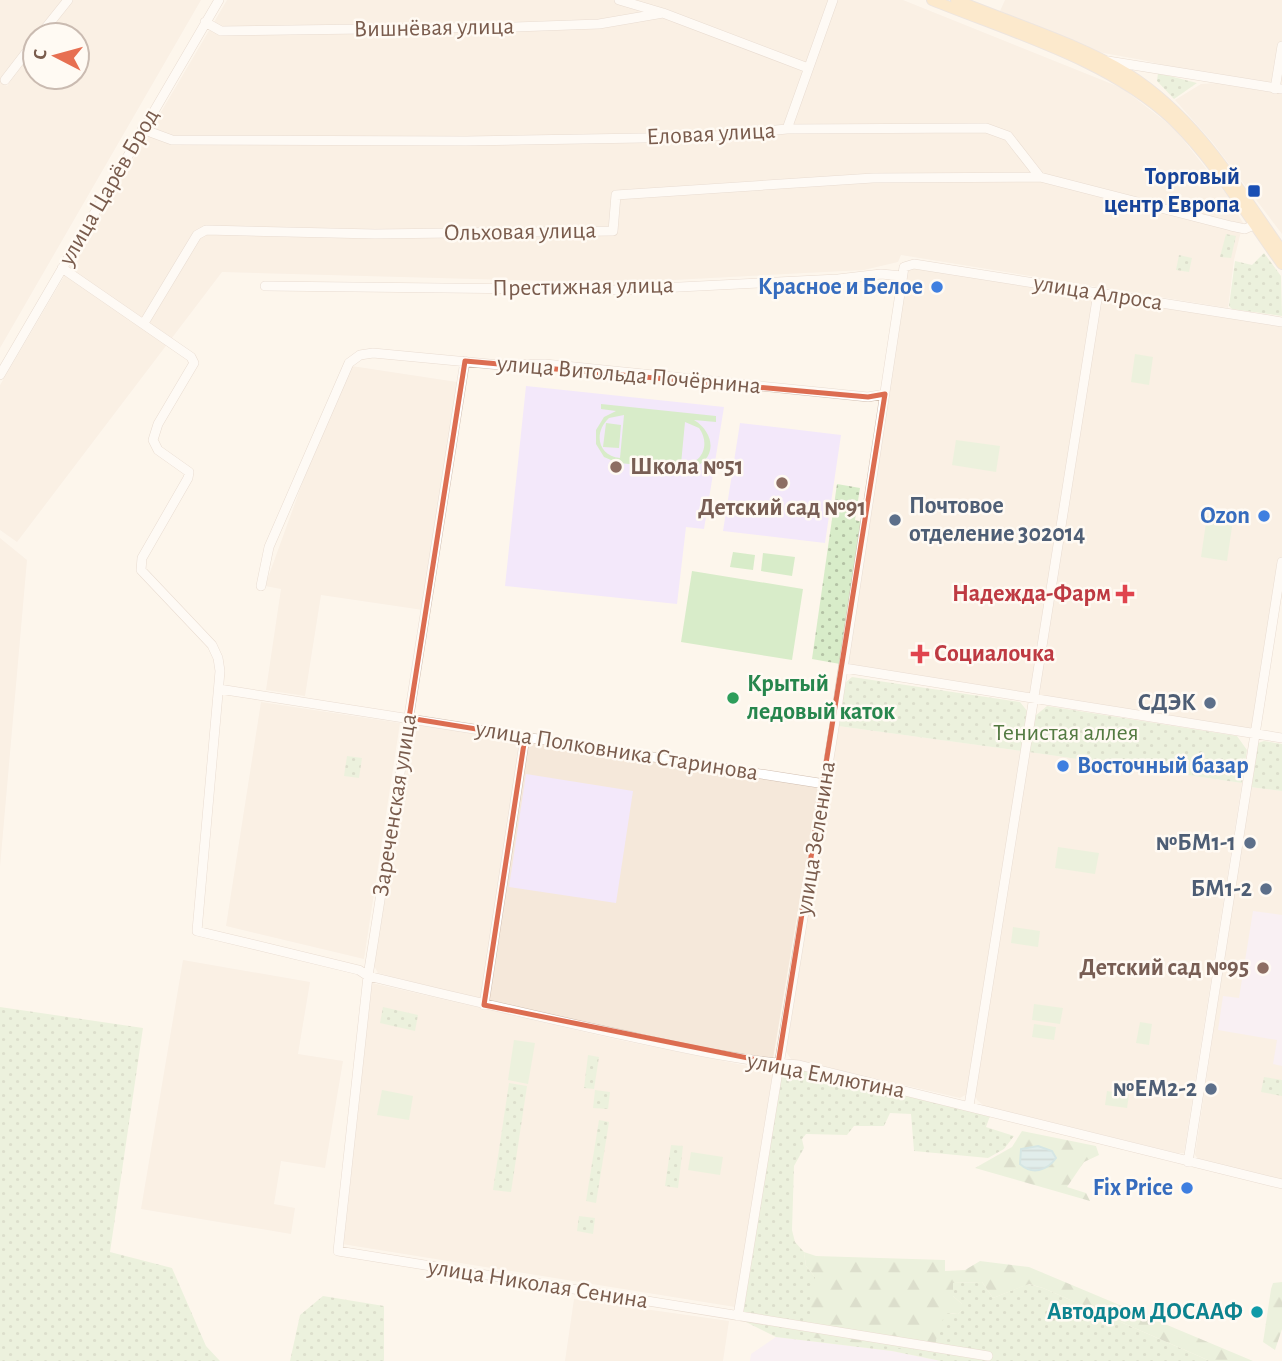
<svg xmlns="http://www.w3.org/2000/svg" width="1282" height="1361" font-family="'Alegreya Sans',sans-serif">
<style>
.residential{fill:#f5e8da}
.education{fill:#f3e8fa}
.grass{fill:url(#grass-dots)}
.forest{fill:url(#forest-firs)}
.garden{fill:#d8ecc9;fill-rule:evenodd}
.water{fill:url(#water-rules);stroke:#a5d3da;stroke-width:2}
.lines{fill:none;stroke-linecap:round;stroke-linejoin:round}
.minor-casing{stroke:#d1beb0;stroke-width:10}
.major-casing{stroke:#dad1cd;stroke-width:12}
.minor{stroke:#fff;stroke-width:9}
.major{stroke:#fbd9a5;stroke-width:10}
.marked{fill:none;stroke:#dc6d51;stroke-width:5;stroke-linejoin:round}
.transit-dot{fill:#1a4fb4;stroke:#fffaf3;stroke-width:2.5}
.shop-dot{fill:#3f7fe0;stroke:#fffaf3;stroke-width:2.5}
.education-dot{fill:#8d6e63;stroke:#fffaf3;stroke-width:2.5}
.service-dot{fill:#5c6f8a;stroke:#fffaf3;stroke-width:2.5}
.health-dot{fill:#e0444e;stroke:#fffaf3;stroke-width:2.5}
.leisure-dot{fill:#2e9e5b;stroke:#fffaf3;stroke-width:2.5}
.culture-dot{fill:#0f9aa8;stroke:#fffaf3;stroke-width:2.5}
.labels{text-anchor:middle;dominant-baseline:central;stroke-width:5;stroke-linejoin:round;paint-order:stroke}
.street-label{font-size:24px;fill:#7a5c4d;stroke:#fffaf3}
.transit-label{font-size:24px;font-weight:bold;fill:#164399;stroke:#fffaf3;text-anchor:end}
.shop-label{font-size:24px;font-weight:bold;fill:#366cbe;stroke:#fffaf3;text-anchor:end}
.education-label{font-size:24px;font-weight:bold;fill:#785e54;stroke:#fffaf3;text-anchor:start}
.service-label{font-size:24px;font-weight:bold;fill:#4e5e75;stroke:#fffaf3;text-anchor:end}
.health-label{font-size:24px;font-weight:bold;fill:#be3a42;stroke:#fffaf3;text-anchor:end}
.leisure-label{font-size:24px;font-weight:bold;fill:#27864d;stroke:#fffaf3;text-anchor:start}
.park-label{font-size:24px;fill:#537a41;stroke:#fffaf3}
.culture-label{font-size:24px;font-weight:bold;fill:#0d838f;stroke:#fffaf3;text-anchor:end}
</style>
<defs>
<pattern id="grass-dots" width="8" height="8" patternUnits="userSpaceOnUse" patternTransform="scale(1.75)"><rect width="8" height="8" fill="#d8ecc9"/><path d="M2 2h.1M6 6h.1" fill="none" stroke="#b4c2a5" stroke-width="1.8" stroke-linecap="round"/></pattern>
<pattern id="forest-firs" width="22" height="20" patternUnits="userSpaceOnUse" patternTransform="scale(1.75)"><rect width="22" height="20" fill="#d8ecc9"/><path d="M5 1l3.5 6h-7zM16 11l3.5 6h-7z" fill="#b4c2a5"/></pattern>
<pattern id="water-rules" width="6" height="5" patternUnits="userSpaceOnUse" patternTransform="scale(1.75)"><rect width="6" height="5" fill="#bfe3e8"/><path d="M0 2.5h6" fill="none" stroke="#a0bbbe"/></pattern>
</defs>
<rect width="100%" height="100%" fill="#fdf6ec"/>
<path class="residential" d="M0,0H65L35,35L2,82L7,86L35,48V77H77V35H44L72,0H201L0,348Z
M227,0H903L1122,88L1174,128L1227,195L1243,223L1234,260L1228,308L901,255L898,262L864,270L617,283L222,272L17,542L0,530V385Z
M1005,0H1282V87L1219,78L1142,60L1098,52L1000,11Z
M1218,83L1282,94V234L1213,143L1175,100L1201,84Z
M908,265L1282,322V562L1255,734L844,668Z
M345,365L457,382L423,610L321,595L305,696L266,690L281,589L265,586Z
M0,538L27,560L0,867Z
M261,702L400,723L364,959L226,926Z
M413,724L816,786L818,792L773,1059L767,1060L509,1007L378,973L374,966Z
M838,726L1022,751L967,1094L960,1098L791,1059L786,1052Z
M1029,752L1242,783L1184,1153H1177L984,1106L977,1100L975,1095Z
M1250,787L1282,791V1180L1199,1160L1195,1155Z
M183,960L310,982L298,1054L343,1061L325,1168L281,1161L274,1204L295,1208L291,1234L141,1209Z
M372,983L619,1040L773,1071L735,1307L342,1244Z
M574,1299L729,1321L723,1361H565Z"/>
<path class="education" d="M526,386L724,407L704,529L686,527L677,604L505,586Z
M740,423L841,435L825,543L723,531Z
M526,774L633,791L616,903L509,887Z
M1253,911L1282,915V1066L1273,1064L1277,1040L1218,1030L1223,996L1239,998Z
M776,1337L892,1351L941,1361H750L751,1354Z"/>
<path class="grass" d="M1158,73L1197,83L1174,99L1157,81Z
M1226,234L1236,236L1231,258L1220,257Z
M1264,253L1281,276L1282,316L1232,309L1229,306L1235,261L1252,265Z
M1179,255L1192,258L1189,272L1176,270Z
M837,484L860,488L855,520L862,522L840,664L812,659Z
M852,677L1020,702L1028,712L1022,751L838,726L845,687L846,682Z
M1047,706L1237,736L1247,750L1242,783L1029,752L1035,716Z
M1264,741L1282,744V791L1250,787L1258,743Z
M347,756L362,758L359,778L344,776Z
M0,1007L143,1028L110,1252L172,1268L206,1346L220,1361H0Z
M383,1007L418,1015L415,1031L380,1023Z
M588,1055L599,1057L594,1089L584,1088Z
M795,1068L990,1116L986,1127L1014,1136L1004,1149L988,1158L914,1151L911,1114L890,1113L884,1126H854L847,1135L806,1134L802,1139L804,1148L794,1166L792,1230L795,1242L804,1252L806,1266L815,1277L953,1314H958L962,1310V1304L953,1296V1283L982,1282L993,1298L1028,1284L1043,1288L1210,1361H941L892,1351L776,1337L742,1320L780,1079L785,1071Z
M1264,1077L1282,1080V1096L1261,1092Z
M509,1083L527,1086L511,1192L493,1190Z
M595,1090L610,1092L608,1109L593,1108Z
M599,1120L609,1122L596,1203L586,1201Z
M671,1145L683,1146L678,1188L665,1186Z
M579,1216L595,1218L593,1234L577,1231Z
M323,1296L384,1306V1361H290L300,1315Z"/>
<path class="forest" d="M1022,1131L1096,1146L1099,1155L1084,1162L1067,1187L1086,1193L1090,1201L975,1168L1012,1147Z
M804,1252L816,1256L945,1260V1271L965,1270L980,1261L1029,1267L1253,1361H1210L1043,1288L1029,1284L993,1298L982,1282L953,1283V1296L962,1304V1310L958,1314L945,1313L932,1352L807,1337L815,1277L806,1266Z
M1282,1282V1329L1275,1350L1263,1342L1264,1336L1271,1289L1273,1283Z"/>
<path class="garden" d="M1135,354L1153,357L1149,385L1131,382Z
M601,404L716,416V422L694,420C717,434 717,463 688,469L618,463L604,457L596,444V430L604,417L616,411L601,409ZM624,415L620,458C598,456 593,433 609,418ZM685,422L699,428C711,444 702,466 681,464Z
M606,423L621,425L619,448L603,447Z
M956,440L1000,446L996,472L952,465Z
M1207,516L1233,520L1227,561L1201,557Z
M733,552L755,555L753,570L730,567Z
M763,553L795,557L792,576L761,571Z
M692,571L803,589L792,660L681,642Z
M1058,847L1099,853L1095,874L1055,868Z
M1013,927L1040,931L1038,947L1011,943Z
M1034,1004L1063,1008L1060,1024L1032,1020Z
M1140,1022L1152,1024L1149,1045L1136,1043Z
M1034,1024L1056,1027L1054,1040L1032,1037Z
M514,1040L535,1043L528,1084L508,1080Z
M382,1090L413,1096L409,1120L377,1115Z
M1107,1091L1129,1095L1127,1108L1105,1105Z
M691,1152L723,1157L720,1175L688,1170Z"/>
<path class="water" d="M1038,1146L1052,1151L1056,1158C1047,1171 1032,1175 1020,1164L1021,1149Z"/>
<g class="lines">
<g class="minor-casing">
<path id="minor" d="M619,0L663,13L808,68
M205,22L221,31L515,27L599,24L663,13
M40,35L68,0
M1108,61L1282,89
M5,80L35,41
M1275,89L1282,46
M142,129L172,140L466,141L703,137L787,129L986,128L1008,136L1040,177L1231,226L1245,229L1254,225
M787,129L833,0
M62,268L191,357L194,363L158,424L153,440L158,450L189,472L188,478L142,558L141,570L212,645L218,658L220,671L197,931L359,970L368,976C450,996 532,1015 614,1033C675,1046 737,1061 799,1065L1282,1184
M265,286L620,290L838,279L881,274L902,276
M144,323L197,235L206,230L375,234L613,231L616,195L873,178L1040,177
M465,361L368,976L338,1251L988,1356
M0,375L219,0
M261,586L269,547L349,363L360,355L373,353L500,365L545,364L868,397L885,394
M844,668L1282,738
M219,689L825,784
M484,1005L525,737
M969,1106L1098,293
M1188,1162L1282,562
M738,1316L834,728L904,267L914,264L1282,322"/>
</g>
<g class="major-casing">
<path id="major" d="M932,0C1011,32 1111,61 1173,120C1216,162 1247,216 1282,264
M956,0C1011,23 1078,43 1128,74C1196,117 1237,187 1282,251"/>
</g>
<use href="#minor" class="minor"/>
<use href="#major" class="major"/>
</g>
<path d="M0 0H1282V1361H0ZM465,361L868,397L885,394L778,1064L484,1005L525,737L409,718Z" fill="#fdf6ec" fill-opacity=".55" fill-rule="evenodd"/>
<path class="marked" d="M465,361L868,397L885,394L778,1064L484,1005L525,737L409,718Z"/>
<rect class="transit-dot" x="1247" y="184" width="14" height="14" rx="3.5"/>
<g class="shop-dot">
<circle cx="937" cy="287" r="7"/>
<circle cx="1264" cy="516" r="7"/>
<circle cx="1063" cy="766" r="7"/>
<circle cx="1187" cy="1188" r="7"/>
</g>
<g class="education-dot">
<circle cx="616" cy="467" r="7"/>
<circle cx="782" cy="483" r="7"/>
<circle cx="1263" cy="968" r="7"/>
</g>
<g class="service-dot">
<circle cx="895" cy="520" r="7"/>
<circle cx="1210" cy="703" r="7"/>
<circle cx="1250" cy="843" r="7"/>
<circle cx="1266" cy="889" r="7"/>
<circle cx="1211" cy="1089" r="7"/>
</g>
<g class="health-dot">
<path d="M1121.5 583.5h7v7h7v7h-7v7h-7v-7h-7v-7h7z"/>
<path d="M916.5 643.5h7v7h7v7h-7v7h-7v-7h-7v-7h7z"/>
</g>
<circle class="leisure-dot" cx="733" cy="698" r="7"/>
<circle class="culture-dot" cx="1257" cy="1312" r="7"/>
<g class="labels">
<g class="street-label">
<text transform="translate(434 28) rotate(-1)">Вишнёвая улица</text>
<text transform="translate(711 134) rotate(-3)">Еловая улица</text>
<text transform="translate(109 187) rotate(-60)">улица Царёв Брод</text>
<text transform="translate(520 232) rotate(-1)">Ольховая улица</text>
<text transform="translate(583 287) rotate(-1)">Престижная улица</text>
<text transform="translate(1098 293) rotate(9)">улица Алроса</text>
<text transform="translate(629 375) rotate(5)">улица Витольда Почёрнина</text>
<text transform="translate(617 751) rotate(9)">улица Полковника Старинова</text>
<text transform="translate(395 805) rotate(-81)">Зареченская улица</text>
<text transform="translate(816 838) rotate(-81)">улица Зеленина</text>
<text transform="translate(826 1076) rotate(11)">улица Емлютина</text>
<text transform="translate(538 1284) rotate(9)">улица Николая Сенина</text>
</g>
<g class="transit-label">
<text x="1240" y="177">Торговый<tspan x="1240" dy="28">центр Европа</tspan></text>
</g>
<g class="shop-label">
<text x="923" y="287">Красное и Белое</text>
<text x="1250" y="516">Ozon</text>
<text x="1077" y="766" text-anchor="start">Восточный базар</text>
<text x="1173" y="1188">Fix Price</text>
</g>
<g class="education-label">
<text x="630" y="467">Школа №51</text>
<text x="782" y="508" text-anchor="middle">Детский сад №91</text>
<text x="1249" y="968" text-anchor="end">Детский сад №95</text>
</g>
<g class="service-label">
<text x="909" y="506" text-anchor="start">Почтовое<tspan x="909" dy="28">отделение 302014</tspan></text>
<text x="1196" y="703">СДЭК</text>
<text x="1236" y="843">№БМ1-1</text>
<text x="1252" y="889">БМ1-2</text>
<text x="1197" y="1089">№ЕМ2-2</text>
</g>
<g class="health-label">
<text x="1111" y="594">Надежда-Фарм</text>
<text x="934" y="654" text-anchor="start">Социалочка</text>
</g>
<g class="leisure-label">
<text x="747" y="684">Крытый<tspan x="747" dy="28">ледовый каток</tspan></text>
</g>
<g class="park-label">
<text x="1066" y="733">Тенистая аллея</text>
</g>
<g class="culture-label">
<text x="1243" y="1312">Автодром ДОСААФ</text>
</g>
</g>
<g transform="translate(56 56) rotate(276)"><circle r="33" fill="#fffaf3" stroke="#cabbb1" stroke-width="2"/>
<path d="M0-5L12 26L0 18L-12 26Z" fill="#e76f51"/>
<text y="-10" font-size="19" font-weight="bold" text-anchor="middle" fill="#7a5c4d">С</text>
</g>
</svg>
